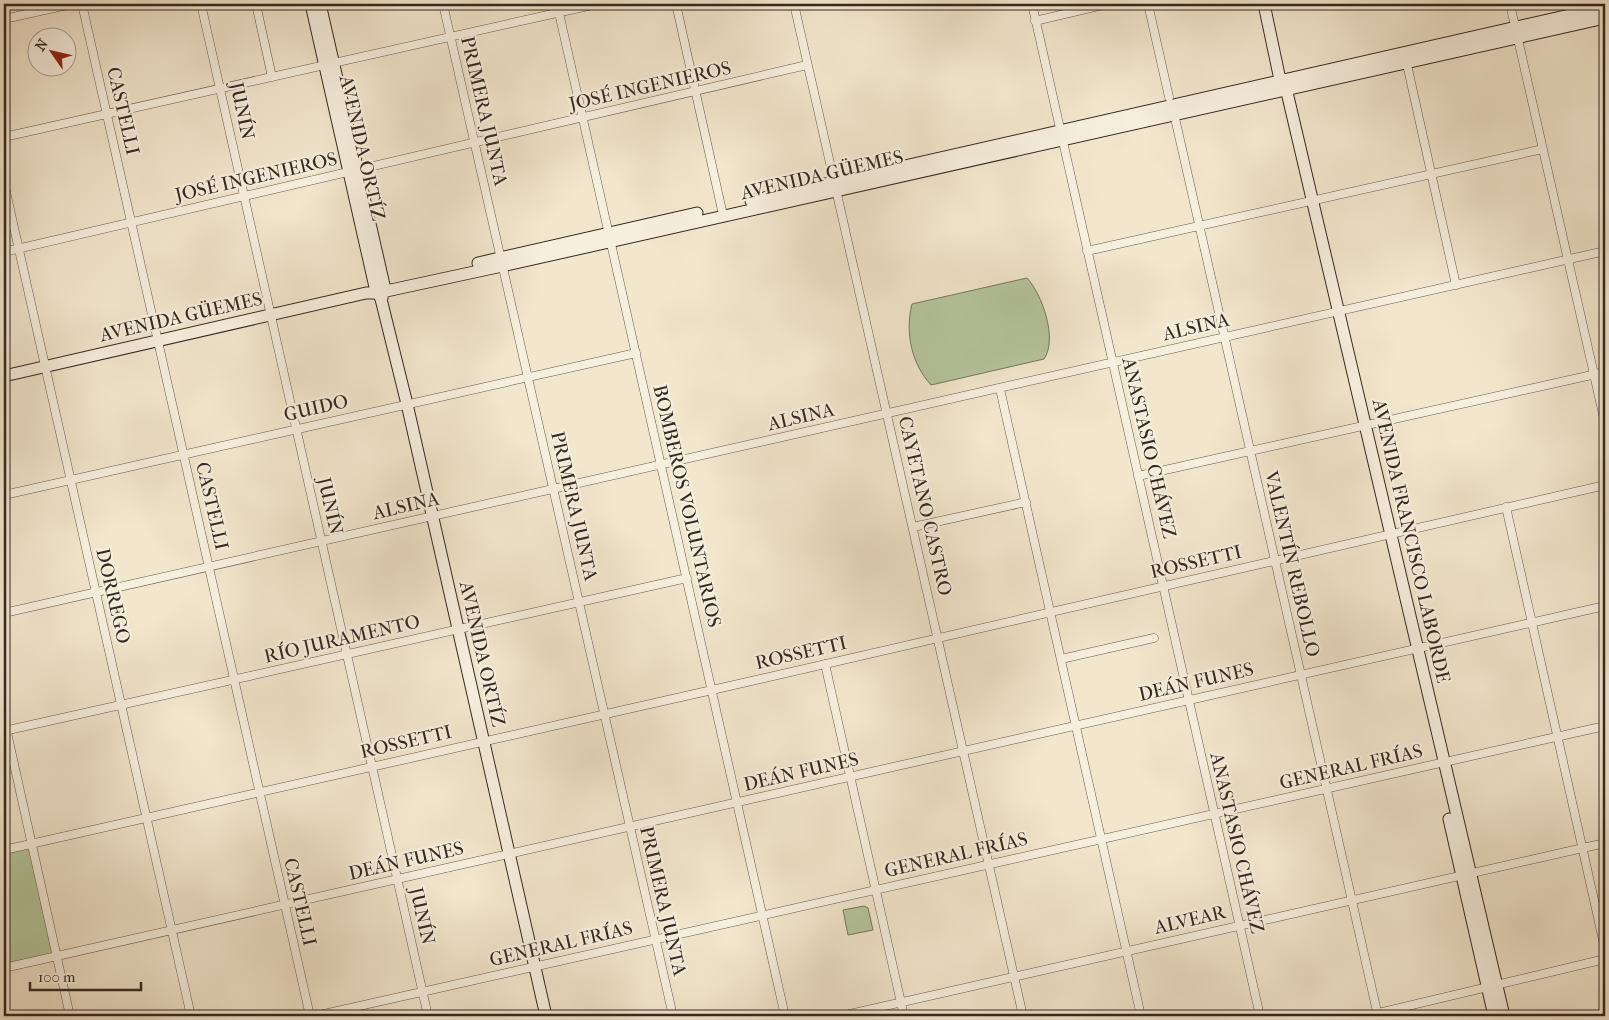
<svg xmlns="http://www.w3.org/2000/svg" width="1609" height="1020" font-family="'IM FELL French Canon',serif">
<style>
.green{fill:#b5c69d;stroke:#75775f}
.lines{fill:none;stroke-linecap:round;stroke-linejoin:round}
.street-casing{stroke:#64584c;stroke-width:9}
.secondary-casing{stroke:#352821;stroke-width:13}
.street{stroke:#f7efde;stroke-width:8}
.secondary{stroke:#f7efde;stroke-width:11}
.labels{text-anchor:middle;dominant-baseline:central;stroke-width:4.5;stroke-linejoin:round;paint-order:stroke}
.street-label{font-size:19px;fill:#352821;stroke:#f7efde}
</style>
<rect width="100%" height="100%" fill="#f2e6cd"/>
<filter id="stains"><feTurbulence type="fractalNoise" baseFrequency=".004" numOctaves="4"/><feColorMatrix values="0 0 0 0 .2 0 0 0 0 .09 0 0 0 0 .02 0 0 0 .5 -.17"/></filter>
<radialGradient id="worn" r=".72"><stop offset=".6" stop-color="#630" stop-opacity="0"/><stop offset="1" stop-color="#630" stop-opacity=".3"/></radialGradient>
<path class="green" d="M1027,278C1042,294 1058,339 1044,359L931,385C911,363 905,332 912,304Z
M31,847L55,955L4,966V854Z
M864,906L868,908L873,930L848,935L843,910Z"/>
<g class="lines">
<g class="street-casing">
<path id="street" d="M82,4L310,1016
M201,4L428,1016
M256,4L272,77
M443,4L673,1016
M557,4L785,1016
M676,4L723,215
M794,4L1023,1016
M1032,4L1260,1016
M1148,4L1169,97
M1510,4L1605,423
M4,19L72,4
M1035,21L1107,4
M1406,60L1456,285
M1175,118L1378,1016
M4,137L597,4
M4,183L191,1016
M1087,251L1543,149
M4,252L807,65
M1000,389L1141,1016
M1138,476L1605,372
M4,495L636,353
M1506,507L1605,949
M913,527L1026,502
M4,613L1605,251
M1061,659L1154,638
M825,664L904,1016
M4,719L70,1016
M4,731L687,578
M4,850L712,690L1605,485
M4,968L1605,606
M315,1016L1605,726
M841,1016L1605,843
M1366,1016L1605,959"/>
</g>
<g class="secondary-casing">
<path id="secondary" d="M311,4L375,287L381,299L407,404L546,1016
M320,4L384,285L382,298
M1264,4L1279,75L1286,88L1504,1016
M751,201L1605,7
M478,263L697,213
M4,376L366,293H377L502,266L1605,18
M1449,819L1494,1016"/>
</g>
<use href="#street" class="street"/>
<use href="#secondary" class="secondary"/>
</g>
<g class="labels">
<g class="street-label">
<text transform="translate(650 86) rotate(-13)">JOSÉ INGENIEROS</text>
<text transform="translate(123 111) rotate(77)">CASTELLI</text>
<text transform="translate(242 111) rotate(78)">JUNÍN</text>
<text transform="translate(484 111) rotate(77)">PRIMERA JUNTA</text>
<text transform="translate(362 148) rotate(77)">AVENIDA ORTÍZ</text>
<text transform="translate(822 175) rotate(-13)">AVENIDA GÜEMES</text>
<text transform="translate(256 177) rotate(-13)">JOSÉ INGENIEROS</text>
<text transform="translate(181 317) rotate(-13)">AVENIDA GÜEMES</text>
<text transform="translate(1196 327) rotate(-13)">ALSINA</text>
<text transform="translate(316 408) rotate(-13)">GUIDO</text>
<text transform="translate(801 417) rotate(-13)">ALSINA</text>
<text transform="translate(1149 448) rotate(77)">ANASTASIO CHÁVEZ</text>
<text transform="translate(212 506) rotate(77)">CASTELLI</text>
<text transform="translate(330 506) rotate(77)">JUNÍN</text>
<text transform="translate(406 506) rotate(-13)">ALSINA</text>
<text transform="translate(574 506) rotate(77)">PRIMERA JUNTA</text>
<text transform="translate(687 506) rotate(77)">BOMBEROS VOLUNTARIOS</text>
<text transform="translate(925 506) rotate(77)">CAYETANO CASTRO</text>
<text transform="translate(1411 541) rotate(77)">AVENIDA FRANCISCO LABORDE</text>
<text transform="translate(1196 562) rotate(-13)">ROSSETTI</text>
<text transform="translate(1292 564) rotate(77)">VALENTÍN REBOLLO</text>
<text transform="translate(113 596) rotate(77)">DORREGO</text>
<text transform="translate(342 639) rotate(-13)">RÍO JURAMENTO</text>
<text transform="translate(801 653) rotate(-13)">ROSSETTI</text>
<text transform="translate(482 654) rotate(77)">AVENIDA ORTÍZ</text>
<text transform="translate(1196 682) rotate(-13)">DEÁN FUNES</text>
<text transform="translate(406 742) rotate(-13)">ROSSETTI</text>
<text transform="translate(1351 767) rotate(-13)">GENERAL FRÍAS</text>
<text transform="translate(801 772) rotate(-13)">DEÁN FUNES</text>
<text transform="translate(1237 843) rotate(77)">ANASTASIO CHÁVEZ</text>
<text transform="translate(956 855) rotate(-13)">GENERAL FRÍAS</text>
<text transform="translate(406 861) rotate(-13)">DEÁN FUNES</text>
<text transform="translate(663 901) rotate(77)">PRIMERA JUNTA</text>
<text transform="translate(300 902) rotate(77)">CASTELLI</text>
<text transform="translate(422 916) rotate(77)">JUNÍN</text>
<text transform="translate(1190 920) rotate(-13)">ALVEAR</text>
<text transform="translate(561 944) rotate(-13)">GENERAL FRÍAS</text>
</g>
</g>
<rect width="1609" height="1020" fill="none" stroke="#f2e6cd" stroke-width="20"/>
<rect x="5" y="5" width="1599" height="1010" fill="none" stroke="#352821" stroke-width="2.5"/>
<rect x="10" y="10" width="1589" height="1000" fill="none" stroke="#352821"/>
<g transform="translate(52 52) rotate(304)"><circle r="24" fill="#f7efde" stroke="#a99f92"/>
<path d="M0-4L9 19L0 12L-9 19Z" fill="#8f2418"/>
<text y="-8" font-size="14" font-weight="bold" text-anchor="middle" fill="#352821">N</text>
</g>
<path d="M30 982v8h111v-8" fill="none" stroke="#352821" stroke-width="2.5"/>
<text x="38" y="982" font-size="15" fill="#352821" stroke="#f7efde" stroke-width="4" paint-order="stroke">100 m</text>
<rect width="100%" height="100%" filter="url(#stains)"/>
<rect width="100%" height="100%" fill="url(#worn)"/>
</svg>
